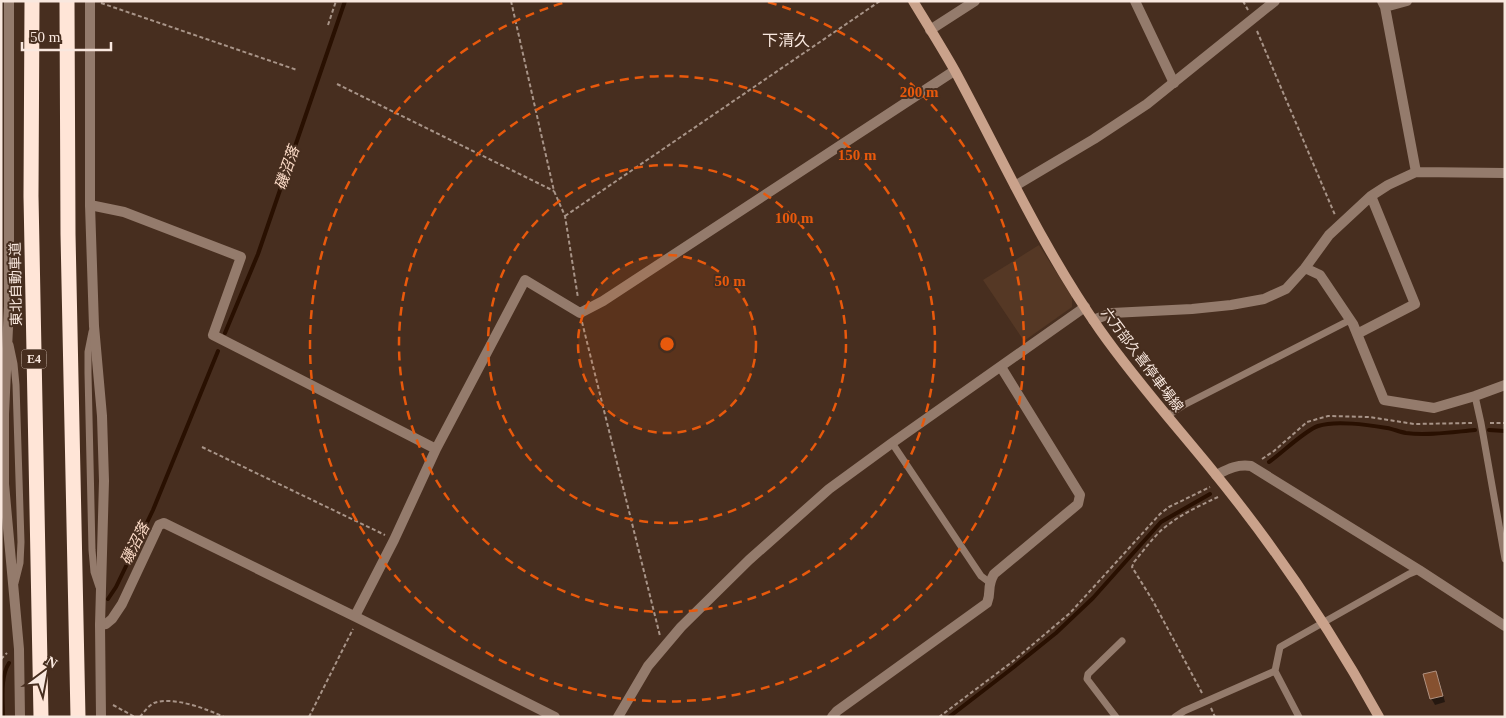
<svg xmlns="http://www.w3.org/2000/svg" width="1506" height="718" font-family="'Times New Roman','Noto Sans JP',serif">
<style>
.built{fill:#553825}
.shadow{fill:#0007}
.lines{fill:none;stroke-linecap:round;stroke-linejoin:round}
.stream{stroke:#291001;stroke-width:4}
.building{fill:#865130;stroke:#b09281}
.path{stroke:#a89488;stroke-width:2;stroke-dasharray:4 2.5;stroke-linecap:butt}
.service{stroke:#947b6c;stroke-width:7}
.minor{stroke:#947b6c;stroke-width:10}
.tertiary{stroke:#947b6c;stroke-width:10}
.secondary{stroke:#caa28b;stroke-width:10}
.motorway{stroke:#ffe5d7;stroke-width:15}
.ring{fill:none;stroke:#e8590c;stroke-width:2.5;stroke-dasharray:9 6}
.labels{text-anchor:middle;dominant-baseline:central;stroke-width:4;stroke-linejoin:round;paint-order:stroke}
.shield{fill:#472e1f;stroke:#c4b0a5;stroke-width:1}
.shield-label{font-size:12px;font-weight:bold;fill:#f9e8df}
.street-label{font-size:14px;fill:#f9e8df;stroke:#472e1f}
.water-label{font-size:15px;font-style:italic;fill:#fcdbc7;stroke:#472e1f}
.quarter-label{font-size:16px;fill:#f9e8df;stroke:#472e1f}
.centre{fill:#e8590c;stroke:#472e1f;stroke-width:2.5}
.ring-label{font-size:15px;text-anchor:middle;font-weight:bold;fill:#e8590c;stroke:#472e1f;stroke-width:4;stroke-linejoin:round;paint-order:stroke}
</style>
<rect width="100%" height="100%" fill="#472e1f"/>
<path class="built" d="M1039,245L1072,297V307L1024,341L983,280Z"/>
<path class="shadow" d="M1435,672L1439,679L1445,702L1435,705L1431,698Z"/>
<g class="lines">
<path class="stream" d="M225,333L258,254L345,1
M1489,430L1505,431
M1269,462C1282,453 1304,431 1318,426C1336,420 1368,425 1387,428C1393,429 1400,432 1406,433C1428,436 1453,432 1475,430
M108,599L116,587L153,510L218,351
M3,717C3,699 0,677 9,663
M949,717L1010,670L1056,633L1093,598L1161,522L1210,494"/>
</g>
<path class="building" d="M1436,671L1443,696L1430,699L1423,674Z"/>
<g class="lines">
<path class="path" d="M511,1L554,191L565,216L578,298
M1243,1L1248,10
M101,3L297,70
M328,25L336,1
M1257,31L1335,215
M337,84L554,191
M565,216L880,1
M582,322L660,636
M1490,423H1505
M202,447L385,535
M1262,459L1274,451L1307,422L1328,416L1369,417L1414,424L1472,423
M1,659L7,653
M1202,693L1153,601L1132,567L1134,562C1145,549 1155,534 1169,524C1184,513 1201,505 1218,497
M113,705L135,717
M1211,708L1215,717
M140,717C144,712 148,706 154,703C173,696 207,709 224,717
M309,717L353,629
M939,717L1012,662L1070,613L1160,514L1169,507L1210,487"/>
<path class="service" d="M92,332L88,352V373L92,550L94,572L99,587
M10,345L14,364L16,385L21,542L20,563L15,583
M1475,396L1481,423L1505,559
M1167,416L1182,406L1350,320
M892,443L981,576L989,582
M1275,671L1299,717
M1116,717L1087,679L1088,674L1122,641
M1175,717L1184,711L1275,671L1280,647L1409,574L1419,570"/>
<path class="minor" d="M1135,1L1174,83
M1382,1L1385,7L1416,172
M1385,7L1407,1
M930,30L975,1
M90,205L124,212L241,257L213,335L436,449
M1305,268L1320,275L1353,324L1384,400L1434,408L1475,396L1505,385
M1093,320L1112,313L1192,309L1231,305L1264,299L1286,289L1305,268L1329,235L1371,196L1388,185L1416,172L1505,173
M1357,334L1415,304L1371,196
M355,616L394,540L436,449L525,280L580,313L603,301L954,71
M100,625L106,624L112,619L122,604L159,525L164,523L358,618L555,717
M832,717L837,711L987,603C992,591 986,588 994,574L1078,504L1080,495L1001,367"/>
<path class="tertiary" d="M9,1V306L4,414V484L19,649L20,717
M90,1V205L94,326L102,416L104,481L100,625L101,717
M1015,186L1094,139L1147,104L1275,1
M1216,475C1228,469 1237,464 1251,466L1419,570L1505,626
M618,717L648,666L681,627L749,560L829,489L892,443L1085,307"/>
<path class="secondary" d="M913,1C927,24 942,48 955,71C1002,158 1043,249 1100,330C1133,377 1171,420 1208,465C1272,543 1330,628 1379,717"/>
<path class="motorway" d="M32,1L31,196L41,717
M67,1L68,234L78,717"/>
</g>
<circle cx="667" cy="344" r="89" fill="#e8590c" fill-opacity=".12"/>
<g class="ring">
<circle cx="667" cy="344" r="89"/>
<circle cx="667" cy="344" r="179"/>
<circle cx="667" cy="344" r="268"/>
<path d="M768 2A357 357 0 1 1 566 2"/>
</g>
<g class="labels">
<rect class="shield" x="21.5" y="349.5" width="25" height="19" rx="4"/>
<g class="shield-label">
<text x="34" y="359">E4</text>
</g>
<g class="street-label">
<text transform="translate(16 284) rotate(-91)">東北自動車道</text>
<text transform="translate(1142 360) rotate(53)">六万部久喜停車場線</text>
</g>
<g class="water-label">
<text transform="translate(287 168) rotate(-71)">磯沼落</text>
<text transform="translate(135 544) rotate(-63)">磯沼落</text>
</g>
<g class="quarter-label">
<text x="786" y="40">下清久</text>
</g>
</g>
<circle cx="667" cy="344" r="8" class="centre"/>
<g class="ring-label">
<text x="919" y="97">200 m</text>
<text x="857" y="160">150 m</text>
<text x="794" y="223">100 m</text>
<text x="730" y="286">50 m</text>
</g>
<rect width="1506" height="718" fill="none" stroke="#f9e8df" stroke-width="5"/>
<g transform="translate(45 673) rotate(32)" stroke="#472e1f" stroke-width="4" paint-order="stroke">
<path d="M0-4L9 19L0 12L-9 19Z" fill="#f9e8df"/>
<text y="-8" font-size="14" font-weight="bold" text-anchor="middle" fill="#f9e8df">N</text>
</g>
<path d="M22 42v8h89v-8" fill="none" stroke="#f9e8df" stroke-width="2.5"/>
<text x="30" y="42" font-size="15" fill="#f9e8df" stroke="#472e1f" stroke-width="4" paint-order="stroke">50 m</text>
</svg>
